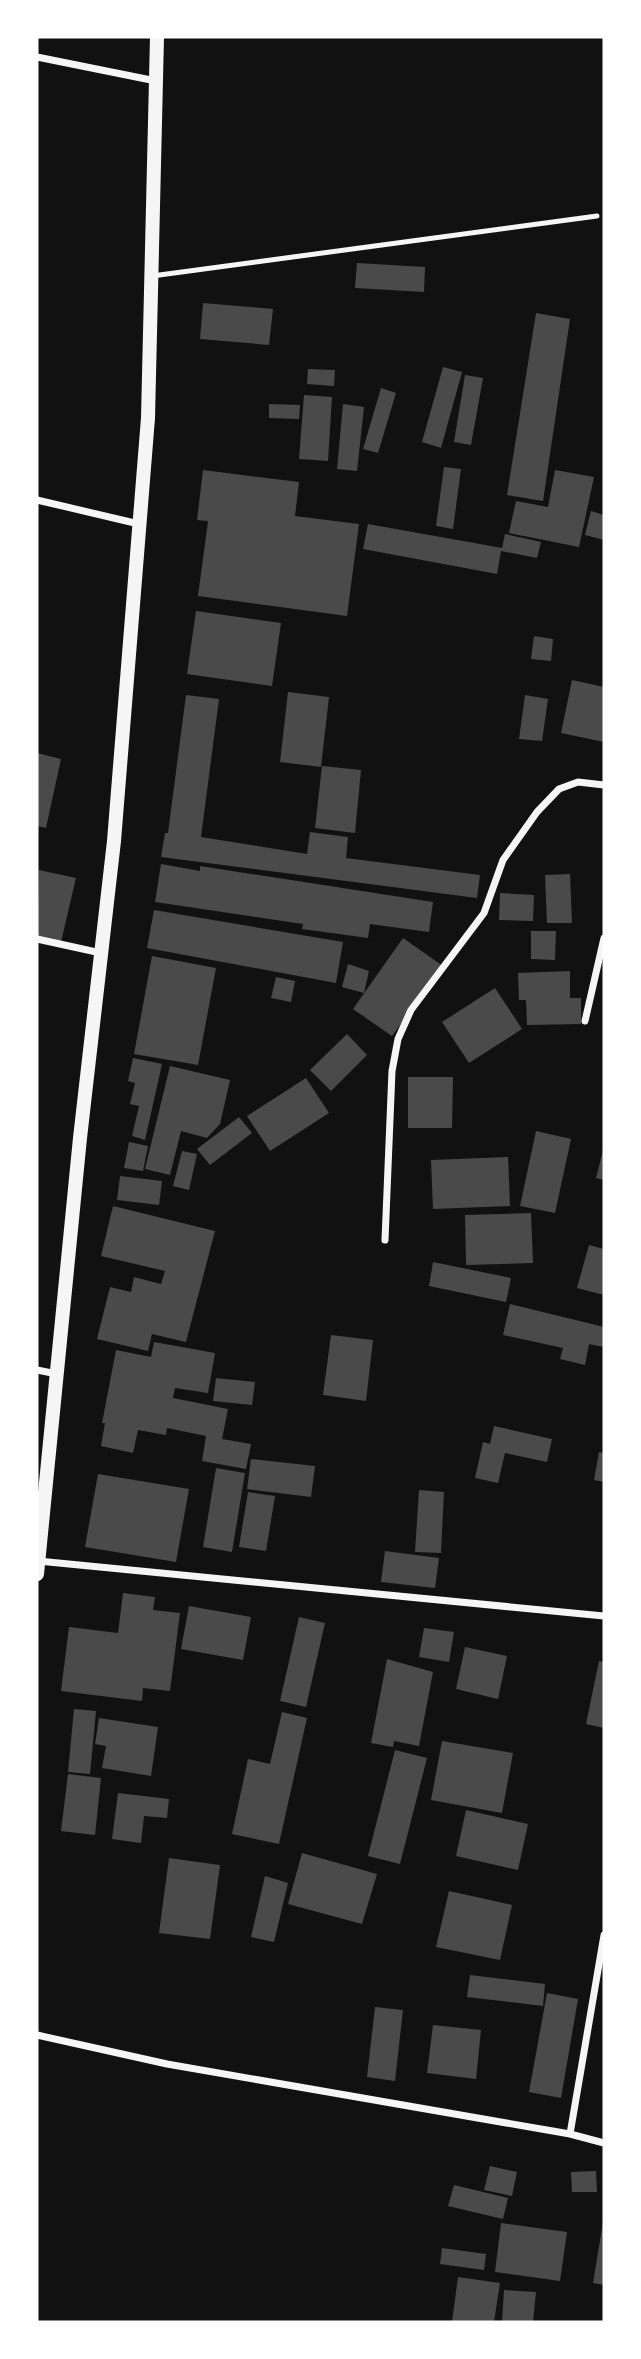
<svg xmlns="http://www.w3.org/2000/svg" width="641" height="2359" font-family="'Noto Sans',sans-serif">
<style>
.building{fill:#4a4a4a}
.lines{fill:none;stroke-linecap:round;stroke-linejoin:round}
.service{stroke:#f5f5f5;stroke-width:5}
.minor{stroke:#f5f5f5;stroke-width:7}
.secondary{stroke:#f5f5f5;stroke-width:14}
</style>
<rect width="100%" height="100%" fill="#111"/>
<path class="building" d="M357,263L425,267L424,292L355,288Z
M203,303L273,309L269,345L200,339Z
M536,313L570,319L543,501L507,495Z
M443,367L462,372L441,448L422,442Z
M308,369L335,370L334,386L307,384Z
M465,375L483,378L471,445L454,442Z
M381,388L396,393L378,453L363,449Z
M304,395L332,397L328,461L299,459Z
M269,404L300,405L299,419L269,418Z
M343,404L364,407L357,471L337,469Z
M444,467L461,469L453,529L436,526Z
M203,470L299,482L295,516L359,524L347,616L198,596L208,521L197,520Z
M555,470L594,477L579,547L509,533L516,501L548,507Z
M591,511L604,515V540L585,535Z
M368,524L502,548L505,534L541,542L537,558L501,551L497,574L363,549Z
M196,611L281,623L272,686L187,674Z
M534,636L553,639L551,661L531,659Z
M572,680L604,687V742L561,733Z
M288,692L329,697L321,767L280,762Z
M186,695L219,699L201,837L307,854L310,832L348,837L346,858L480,875L477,898L161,857L165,833H168Z
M525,695L548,699L542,741L519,739Z
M37,753L61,759L46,828L37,826Z
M322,766L361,770L355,833L315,828Z
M161,864L200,871V866L433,902L429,932L370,924L368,938L302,929L303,924L155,902Z
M39,870L76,878L61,942L37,937Z
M570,874L572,923H547L545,875Z
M500,893L534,895L533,921L499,920Z
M154,910L343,942L336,983L147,948Z
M531,931H556L555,960L531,959Z
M403,938L443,966L392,1036L353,1009Z
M152,956L216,968L198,1065L134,1054Z
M348,964L369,971L364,993L342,987Z
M570,971V998H581V1024L527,1025L526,1000H519L518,973Z
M276,977L295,981L291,1002L271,998Z
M495,988L522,1029L469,1063L442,1022Z
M347,1034L367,1055L331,1091L310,1070Z
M133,1058L162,1064L145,1140L132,1136L139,1106L130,1104L135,1083L128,1081Z
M170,1066L230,1080L220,1124L207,1138L181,1131L170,1175L145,1169Z
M408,1077H453L452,1128H408Z
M306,1078L329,1113L270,1151L247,1116Z
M239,1117L252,1133L210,1165L197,1149Z
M536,1131L571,1139L555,1213L520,1206Z
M129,1142L148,1146L143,1171L124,1168Z
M603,1150H604V1180L596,1178Z
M182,1151L197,1154L189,1190L173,1186Z
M508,1157L510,1206L433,1209L431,1160Z
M120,1176L162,1181L159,1205L117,1200Z
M113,1206L215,1231L186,1342L152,1334L148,1351L97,1339L110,1287L131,1292L134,1277L161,1284L165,1271L101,1256Z
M531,1213L533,1263L466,1265L465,1215Z
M589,1245L604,1249V1295L577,1288Z
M433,1262L511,1278L506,1302L429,1286Z
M510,1304L604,1327V1347L589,1344L585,1365L560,1359L563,1348L503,1335Z
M331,1335L373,1340L366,1401L323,1395Z
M154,1342L215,1353L208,1393L175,1388L173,1398L228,1409L222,1439L251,1444L246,1469L202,1461L206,1436L167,1428L166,1435L138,1430L133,1453L101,1446L105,1423H102L116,1350L151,1357Z
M216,1378L255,1382L252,1405L213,1401Z
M494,1426L552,1439L547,1462L505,1453L498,1483L475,1478L483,1442L490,1444Z
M599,1452L604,1453V1482L594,1480Z
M251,1459L315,1466L311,1497L247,1489Z
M216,1468L245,1473L232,1552L203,1547Z
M98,1474L189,1489L176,1562L85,1547Z
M419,1490L444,1492L441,1553L415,1552Z
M248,1492L275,1496L266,1551L239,1547Z
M385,1551L439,1558L435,1588L381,1582Z
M123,1593L155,1597L153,1610L180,1613L170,1691L143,1688L142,1701L61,1691L69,1627L118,1633Z
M189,1606L251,1617L243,1660L181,1649Z
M299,1617L325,1623L306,1707L280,1701Z
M424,1628L454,1632L449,1662L419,1657Z
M465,1647L507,1656L498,1699L456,1689Z
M387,1659L433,1672L419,1746L394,1741L393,1747L371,1743Z
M599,1661L604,1662V1728L586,1724Z
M74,1709L96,1711L90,1774L68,1772Z
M282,1712L307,1718L279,1844L232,1834L248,1759L270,1764Z
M99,1718L158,1727L151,1776L102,1768L106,1746L95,1744Z
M442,1741L513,1753L502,1813L431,1800Z
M395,1750L427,1758L400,1864L368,1856Z
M68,1774L101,1778L95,1835L61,1831Z
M118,1793L169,1799L167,1818L144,1816L141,1843L112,1839Z
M466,1810L528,1824L518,1870L456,1856Z
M302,1853L377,1874L362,1924L288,1904Z
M169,1858L220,1865L210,1939L159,1933Z
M265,1876L288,1883L274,1942L251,1937Z
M449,1891L512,1905L500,1960L436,1947Z
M470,1975L545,1984L543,2006L467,1997Z
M547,1993L578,1999L561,2098L529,2092Z
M375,2007L403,2010L395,2081L367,2077Z
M433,2025L481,2030L476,2079L427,2073Z
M490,2166L517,2172L512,2196L484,2190Z
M596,2171L597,2192H572L571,2172Z
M454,2185L508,2198L503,2219L448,2206Z
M603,2222H604V2285L593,2283Z
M501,2223L567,2232L560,2281L495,2272Z
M442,2248L486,2254L484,2270L440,2264Z
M458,2277L500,2283L494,2322H452Z
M504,2290L536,2292L533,2322H502Z"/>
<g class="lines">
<path class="service" d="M152,276L597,216"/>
<path class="minor" d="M37,57L156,81
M37,500L139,524
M37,939L101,953
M585,1021L604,938
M385,1240L392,1071L398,1039L411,1010L484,913L503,860L537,812L559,789L578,782L604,785
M37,1370L57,1374
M38,1561L604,1616
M37,2035L167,2064L570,2134L604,2143
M570,2134L604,1935"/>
<path class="secondary" d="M37,1574L80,1138L114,841L148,418L157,37"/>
</g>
<rect width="641" height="2359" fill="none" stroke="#ffffff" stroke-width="77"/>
</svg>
